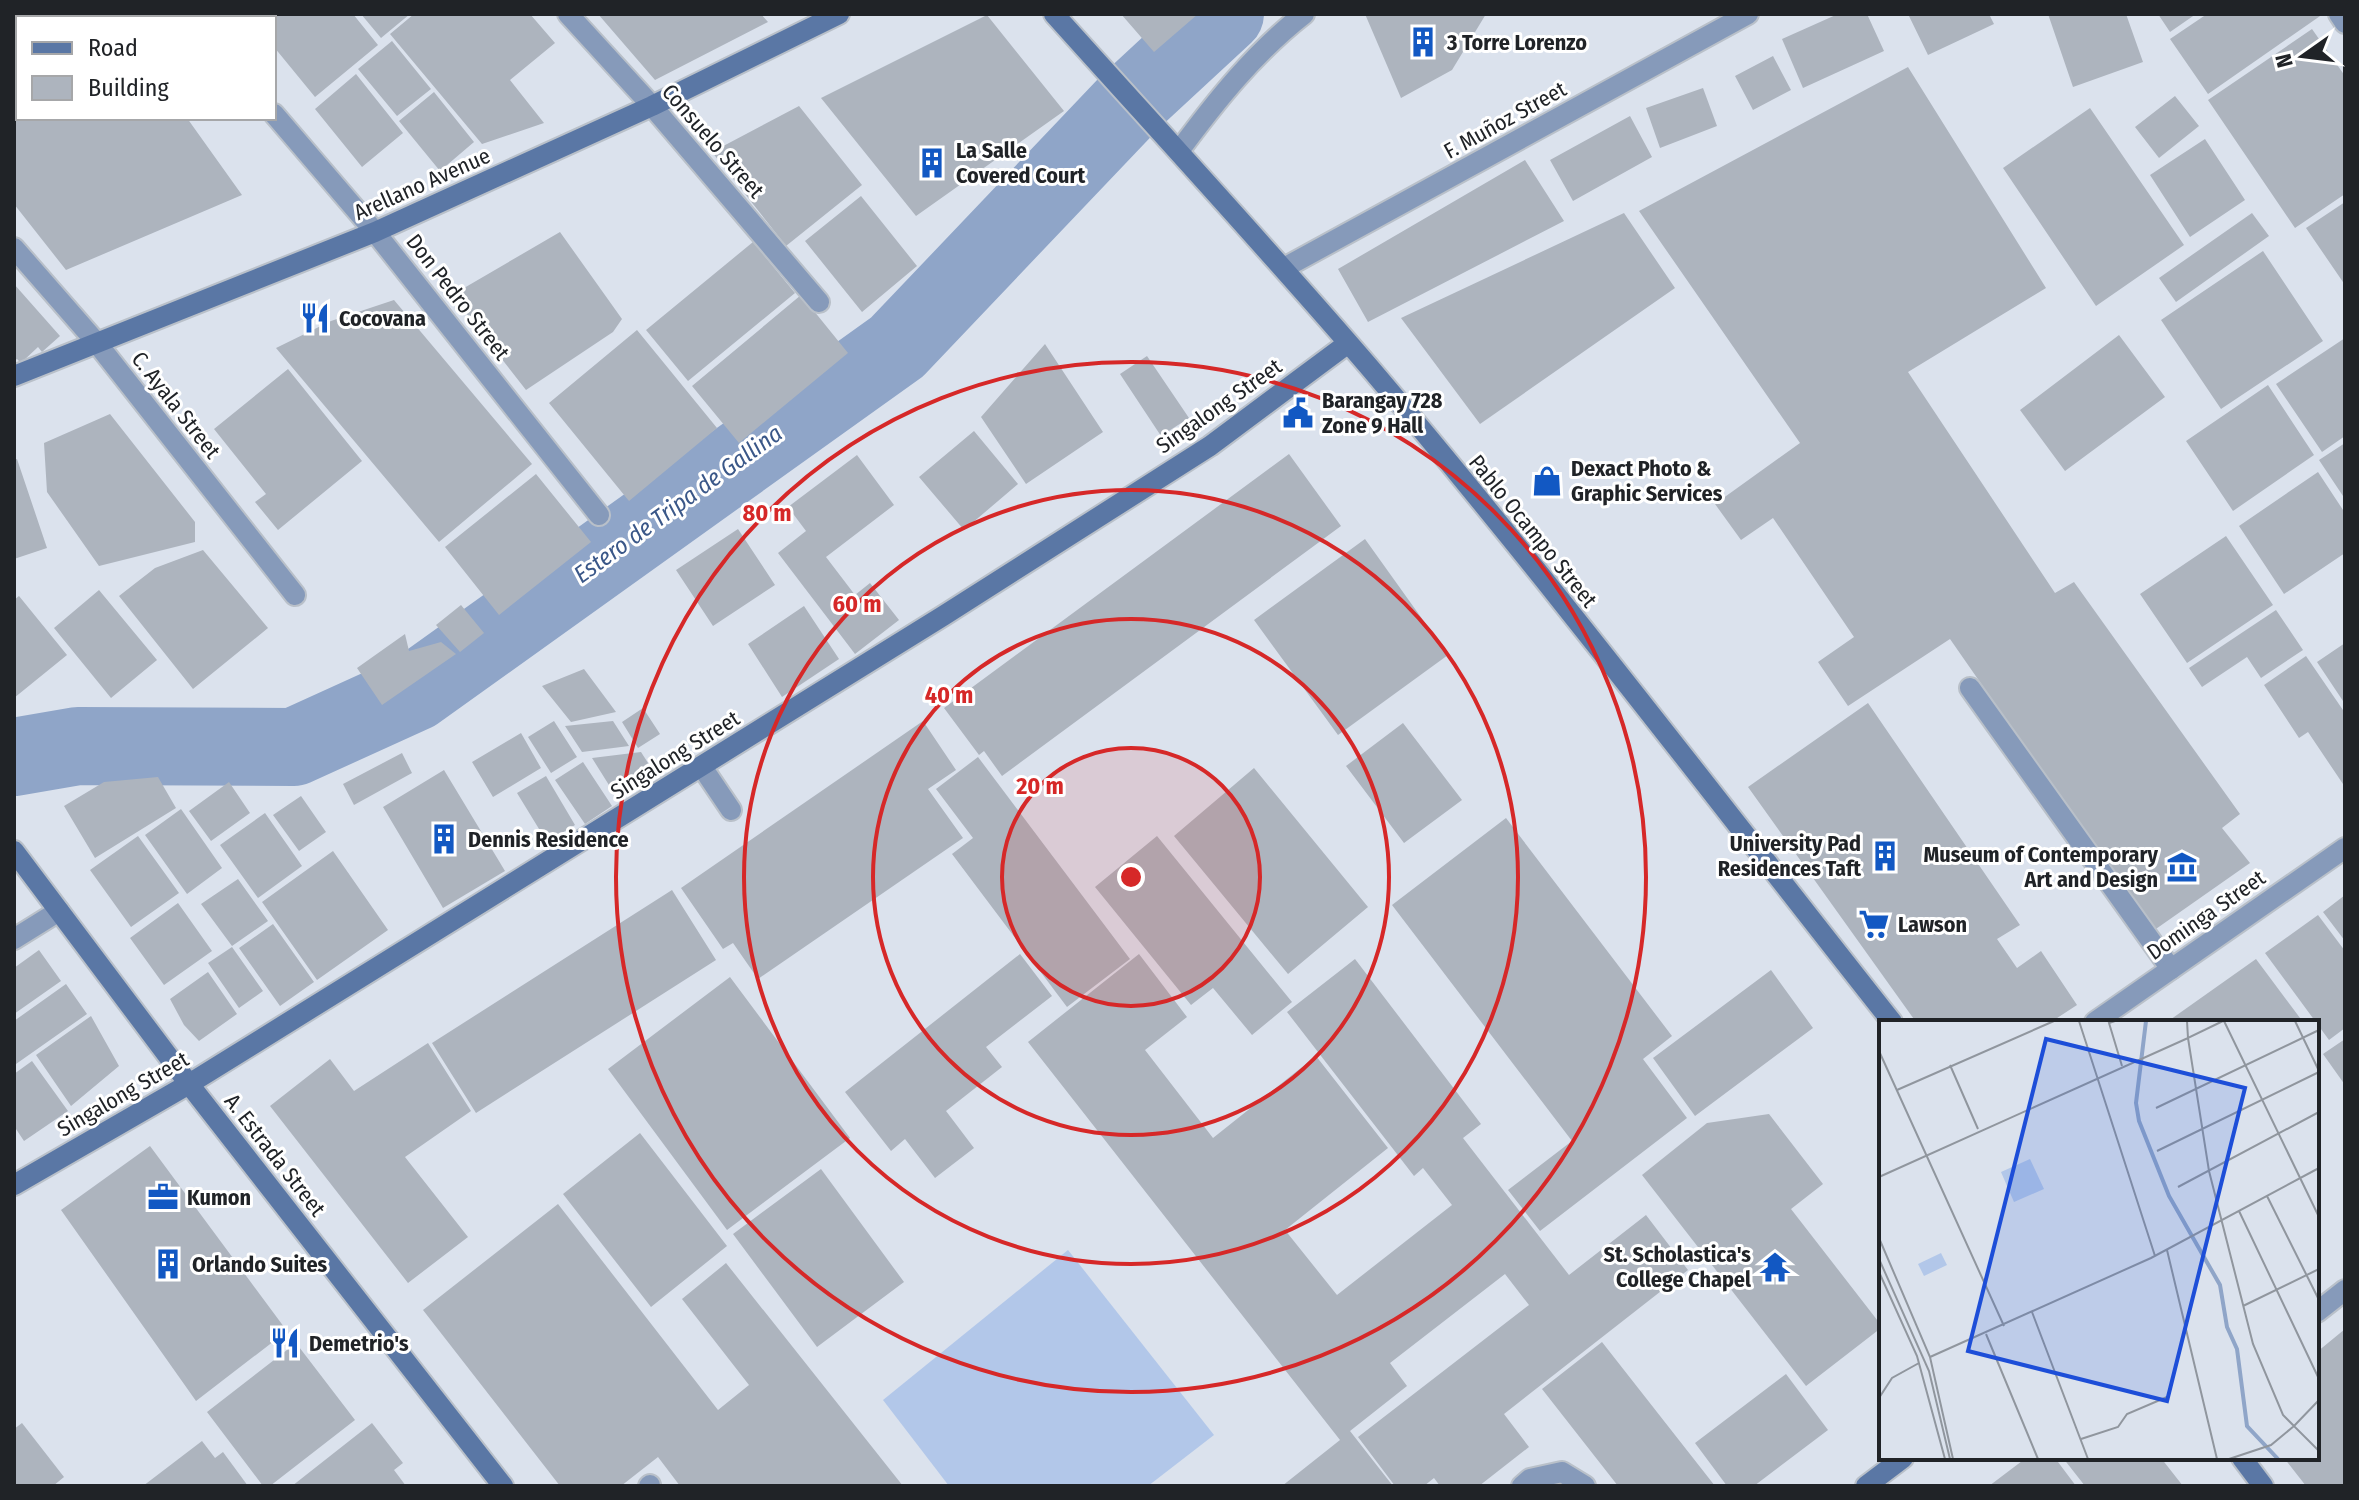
<svg xmlns="http://www.w3.org/2000/svg" width="2359" height="1500" font-family="'Fira Sans Condensed',sans-serif">
<style>
.garden{fill:#b2c7e9}
.lines{fill:none;stroke-linecap:round;stroke-linejoin:round}
.river{stroke:#8fa5c8;stroke-width:78}
.building{fill:#adb4be}
.lane-casing{stroke:#b9c0c9;stroke-width:24}
.street-casing{stroke:#b9c0c9;stroke-width:24}
.secondary-casing{stroke:#b9c0c9;stroke-width:24}
.lane{stroke:#869aba;stroke-width:20}
.street{stroke:#869aba;stroke-width:20}
.secondary{stroke:#5a77a5;stroke-width:20}
.ring{fill:none;stroke:#d62828;stroke-width:4}
.labels{text-anchor:middle;dominant-baseline:central;stroke-width:6;stroke-linejoin:round;paint-order:stroke}
.poi-label{font-size:22px;font-weight:bold;fill:#202327;stroke:#fff;text-anchor:start}
.street-label{font-size:22px;fill:#202327;stroke:#fff}
.water-label{font-size:24px;font-style:italic;fill:#3a5788;stroke:#fff}
.inset-river{fill:none;stroke:#8fa5c8;stroke-width:4}
.inset-road{fill:none;stroke:#90969e;stroke-width:2}
.view{fill:#1d4ed8;fill-opacity:0.15;stroke:#1d4ed8;stroke-width:4}
.inset-edge{fill:none;stroke:#202327;stroke-width:4}
.centre{fill:#d62828;stroke:#fff;stroke-width:4}
.ring-label{font-size:24px;text-anchor:middle;font-weight:bold;fill:#d62828;stroke:#fff;stroke-width:6;stroke-linejoin:round;paint-order:stroke}
</style>
<rect width="100%" height="100%" fill="#dbe2ed"/>
<path class="garden" d="M1068,1250L1214,1435L1148,1486H949L883,1400Z"/>
<g class="lines">
<path class="river" d="M14,757L78,746L294,747L415,692L897,347L1131,101L1225,14"/>
</g>
<path class="building" d="M14,14H79L74,18H18V37L14,32Z
M88,14H128L131,18H83Z
M257,14H353L378,45L315,97L274,47V18H252Z
M361,14H410L381,38Z
M414,14H530L555,43L510,80L544,123L482,144L390,34Z
M598,14H761L768,22L655,80Z
M1121,14H1198L1154,52Z
M1365,14H1486L1452,70L1401,98Z
M1838,14H1867L1884,51L1803,88L1782,39Z
M1908,14H1989L1994,24L1928,55Z
M2048,14H2126L2143,62L2073,87Z
M2158,14H2196L2170,32Z
M2207,14H2323L2208,94L2170,39Z
M987,15L1064,111L916,216L821,98Z
M2312,29L2345,76V194L2295,228L2208,100Z
M392,41L431,89L397,116L358,69Z
M14,44L18,48V118H187L242,195L66,270L14,204Z
M1773,56L1791,90L1753,110L1735,76Z
M1908,67L2046,288L1908,372L2055,593L2074,582L2240,814L2222,828L2250,863L2153,931L1950,639L1848,706L1818,662L1854,637L1773,518L1741,540L1715,504L1800,443L1639,211Z
M356,74L403,133L362,167L315,109Z
M1703,88L1717,126L1660,148L1646,108Z
M434,92L474,142L440,171L399,121Z
M2175,96L2199,126L2159,158L2135,127Z
M799,106L862,185L786,246L712,152Z
M2090,108L2184,245L2096,306L2003,168Z
M1630,116L1652,157L1573,201L1550,160Z
M2205,139L2245,200L2190,237L2150,175Z
M1525,160L1564,221L1368,322L1338,269Z
M861,196L917,266L862,312L805,241Z
M2345,202V285L2306,228Z
M1624,213L1675,288L1480,424L1401,318Z
M2252,213L2269,236L2176,302L2159,278Z
M560,232L622,319L613,332L526,390L452,295Z
M753,242L795,293L688,381L646,330Z
M2263,251L2323,341L2221,409L2161,320Z
M14,284L60,336L42,352L38,347L21,363L17,359L14,361Z
M801,295L848,353L739,443L692,386Z
M394,300L532,464L439,542L276,348L331,321Z
M637,330L717,428L629,501L549,403Z
M2119,335L2165,397L2065,471L2020,410Z
M2345,338V436L2322,452L2276,384Z
M1045,344L1103,432L1026,484L981,417Z
M1147,356L1189,418L1161,436L1120,374Z
M288,369L362,461L278,530L255,502L266,494L214,429Z
M2268,385L2314,455L2233,511L2186,441Z
M110,414L195,522V542L99,566L47,492L44,443Z
M974,431L1018,484L964,530L919,477Z
M2345,443V499L2319,460Z
M1289,454L1341,526L1002,776L984,751L979,755L944,708Z
M857,455L894,505L826,557L855,595L870,583L899,620L855,654L778,553L806,531L788,507Z
M17,459L47,548L14,559V460Z
M2318,472L2345,513V553L2284,594L2239,526Z
M536,474L591,542L499,615L445,547Z
M738,529L775,585L713,626L676,570Z
M2226,536L2273,605L2187,663L2140,594Z
M1365,539L1448,655L1338,735L1254,620Z
M203,550L268,628L193,689L119,596L155,568Z
M99,590L157,660L111,698L54,628Z
M19,596L67,655L14,698V600Z
M461,605L484,633L460,652L436,625Z
M804,606L839,659L782,697L748,644Z
M2276,610L2303,650L2261,678L2247,657L2202,687L2189,668Z
M405,634L409,651L441,642L456,654L382,705L357,668Z
M2345,643V704L2317,662Z
M2306,656L2345,713V787L2308,732L2299,738L2264,685Z
M584,669L616,712L571,722L542,686Z
M1868,703L2020,925L1997,939L2017,968L2041,951L2077,1005L2051,1022H1916L1748,787Z
M643,708L660,734L638,748L622,722Z
M554,721L577,757L551,773L528,737Z
M613,721L629,746L582,752L565,726Z
M923,721L956,770L928,789L963,838L758,979L733,943L723,949L681,888Z
M1403,723L1462,800L1404,843L1346,766Z
M521,733L541,768L493,797L472,762Z
M641,752L657,777L619,801L592,758Z
M402,753L412,773L354,805L343,784Z
M978,757L1130,959L1067,1007L952,854L973,838L936,789Z
M583,762L612,806L585,824L555,780Z
M1254,768L1368,907L1288,974L1174,836Z
M444,770L505,871L443,908L383,807Z
M546,776L575,825L547,842L517,793Z
M158,777L176,808L95,858L64,806L104,782Z
M229,782L250,813L211,841L189,811Z
M301,796L326,832L299,851L273,815Z
M181,809L222,868L187,894L145,835Z
M265,813L302,866L258,898L220,845Z
M1506,818L1672,1036L1643,1059L1687,1118L1540,1231L1508,1190L1572,1141L1392,905Z
M138,836L179,893L131,927L90,870Z
M1157,836L1292,1002L1252,1035L1213,988L1191,1005L1095,887Z
M333,851L388,930L317,980L262,902Z
M238,879L268,921L232,946L201,904Z
M672,890L716,960L476,1113L432,1043Z
M2345,895V941L2323,912Z
M178,903L212,951L164,985L130,938Z
M2318,915L2345,951V1028L2329,1040L2265,953Z
M273,924L314,982L280,1006L239,948Z
M232,947L263,991L239,1008L208,963Z
M39,950L61,981L14,1014V968Z
M1020,954L1052,996L986,1047L1002,1067L946,1111L974,1148L935,1178L905,1139L891,1151L845,1092Z
M1139,954L1187,1017L1145,1050L1213,1138L1316,1056L1388,1148L1285,1230L1337,1295L1452,1205L1423,1168L1414,1176L1287,1012L1355,959L1481,1124L1463,1138L1569,1275L1646,1215L1688,1270L1504,1414L1529,1447L1479,1486H1440L1434,1478L1424,1486H1395L1358,1437L1529,1305L1505,1274L1390,1363L1407,1386L1350,1431L1393,1486H1282L1340,1440L1028,1042Z
M2256,959L2303,1022H2167Z
M1771,970L1813,1028L1695,1116L1653,1058Z
M208,972L237,1014L199,1041L184,1025L170,999Z
M730,977L850,1138L727,1230L608,1069Z
M66,984L87,1014L16,1064L14,1021Z
M91,1016L119,1066L71,1106L36,1055Z
M2345,1039V1085L2323,1054Z
M428,1043L471,1111L405,1157L468,1237L408,1283L270,1106L330,1059L354,1091Z
M32,1061L68,1111L24,1141L14,1126V1074Z
M1769,1114L1823,1184L1791,1209L1881,1325V1328L1806,1386L1642,1175L1707,1123Z
M640,1133L727,1246L651,1307L563,1194Z
M150,1146L287,1331L196,1401L61,1210Z
M821,1169L904,1282L817,1347L733,1234Z
M558,1204L718,1410L749,1385L682,1299L726,1263L903,1486H680L658,1457L621,1486H560L423,1310Z
M2345,1329V1486H2306L2284,1458H2317V1352Z
M1602,1342L1715,1486H1618L1542,1389Z
M296,1343L355,1420L270,1486H263L207,1412Z
M1786,1374L1828,1430L1754,1486H1727L1695,1443Z
M22,1423L64,1477L53,1486H14V1429Z
M372,1423L403,1463L394,1470L406,1486H292Z
M202,1441L215,1458L223,1452L248,1486H143Z
M2026,1458H2055L2076,1486H1989Z
M2063,1458H2161L2183,1486H2085Z"/>
<g class="lines">
<g class="lane-casing">
<path id="lane" d="M1179,151C1216,101 1254,53 1304,14
M1970,688L2171,969
M702,767L731,810
M649,1486L650,1485
M1522,1486L1530,1479L1562,1472L1585,1486"/>
</g>
<g class="street-casing">
<path id="street" d="M188,14L191,18
M568,14L652,106L819,302
M2339,14L2345,23
M274,114L375,232L599,515
M14,248L96,342L295,595
M1284,268L1748,14
M14,939L59,911
M2095,1022L2345,848
M2317,1312L2345,1290"/>
</g>
<g class="secondary-casing">
<path id="secondary" d="M1054,14C1160,132 1267,248 1370,368C1550,580 1719,803 1892,1022
M14,376L375,232L652,106L839,14
M14,851L189,1084L503,1486
M14,1185L189,1084L943,616L1210,446L1347,344
M2242,1458L2263,1486
M1866,1486L1903,1458"/>
</g>
<use href="#lane" class="lane"/>
<use href="#street" class="street"/>
<use href="#secondary" class="secondary"/>
</g>
<circle cx="1131" cy="877" r="129" fill="#d62828" fill-opacity=".12"/>
<g class="ring">
<circle cx="1131" cy="877" r="129"/>
<circle cx="1131" cy="877" r="258"/>
<circle cx="1131" cy="877" r="387"/>
<circle cx="1131" cy="877" r="515"/>
</g>
<defs>
<g id="building-bare" transform="scale(2.4)"><path d="M-4-6H4V6H1V3H-1V6H-4ZM-2.5-4.3h1.7v1.8h-1.7ZM.8-4.3h1.7v1.8H.8ZM-2.5-1h1.7V.8h-1.7ZM.8-1h1.7V.8H.8Z" fill="#1258c3" stroke="#fff" stroke-width="2.5" paint-order="stroke"/></g>
<g id="restaurant-bare" transform="scale(2.4)"><path d="M-5-6h1v4h1v-4h1v4h1v-4h1v5L-1.5 .5V6h-2V.5L-5-1ZM5-6V6H3V1.5H1.5Q1.5-4 5-6Z" fill="#1258c3" stroke="#fff" stroke-width="2.5" paint-order="stroke"/></g>
<g id="civic-bare" transform="scale(2.4)"><path d="M-.6-6.5H3V-4.5H.6V-3L4-1V1h2V6H-6V1h2V-1L-.6-3ZM-1.2 2.5V6h2.4V2.5Z" fill="#1258c3" stroke="#fff" stroke-width="2.5" paint-order="stroke"/></g>
<g id="shop-bare" transform="scale(2.4)"><path d="M-5-2.5h2.3a2.7 3.5 0 0 1 5.4 0H5L5.5 6h-11ZM-1.5-2.5h3a1.5 2.3 0 0 0-3 0Z" fill="#1258c3" stroke="#fff" stroke-width="2.5" paint-order="stroke"/></g>
<g id="museum-bare" transform="scale(2.4)"><path d="M0-6L6-3V-2H-6V-3ZM-5-1h2V3h-2ZM-1-1h2V3h-2ZM3-1h2V3H3ZM-6 4H6V6H-6Z" fill="#1258c3" stroke="#fff" stroke-width="2.5" paint-order="stroke"/></g>
<g id="supermarket-bare" transform="scale(2.4)"><path d="M-6-5.5h2.5l.6 2H6L4.5 2H-2.5L-4.4-4H-6ZM-1.5 3.2a1.3 1.3 0 1 0 .1 0ZM3 3.2a1.3 1.3 0 1 0 .1 0Z" fill="#1258c3" stroke="#fff" stroke-width="2.5" paint-order="stroke"/></g>
<g id="office-bare" transform="scale(2.4)"><path d="M-6-3h4V-5.5h4V-3h4V5H-6ZM-1-4.5V-3h2v-1.5ZM-6 0V1H6V0Z" fill="#1258c3" stroke="#fff" stroke-width="2.5" paint-order="stroke"/></g>
<g id="temple-bare" transform="scale(2.4)"><path d="M0-6L5-2H3V0L6.5 2.5H4V6H1.5V3h-3V6H-4V2.5H-6.5L-3 0V-2H-5Z" fill="#1258c3" stroke="#fff" stroke-width="2.5" paint-order="stroke"/></g>
</defs>
<g fill-rule="evenodd">
<use href="#building-bare" x="1423" y="42"/>
<use href="#building-bare" x="932" y="163"/>
<use href="#restaurant-bare" x="315" y="318"/>
<use href="#civic-bare" x="1298" y="413"/>
<use href="#shop-bare" x="1547" y="481"/>
<use href="#building-bare" x="444" y="839"/>
<use href="#building-bare" x="1885" y="856"/>
<use href="#museum-bare" x="2182" y="867"/>
<use href="#supermarket-bare" x="1874" y="924"/>
<use href="#office-bare" x="163" y="1197"/>
<use href="#building-bare" x="168" y="1264"/>
<use href="#temple-bare" x="1775" y="1267"/>
<use href="#restaurant-bare" x="285" y="1343"/>
</g>
<g class="labels">
<g class="poi-label">
<text x="1447" y="42">3 Torre Lorenzo</text>
<text x="956" y="150">La Salle<tspan x="956" dy="25">Covered Court</tspan></text>
<text x="339" y="318">Cocovana</text>
<text x="1322" y="400">Barangay 728<tspan x="1322" dy="25">Zone 9 Hall</tspan></text>
<text x="1571" y="468">Dexact Photo &amp;<tspan x="1571" dy="25">Graphic Services</tspan></text>
<text x="468" y="839">Dennis Residence</text>
<text x="1861" y="843" text-anchor="end">University Pad<tspan x="1861" dy="25">Residences Taft</tspan></text>
<text x="2158" y="854" text-anchor="end">Museum of Contemporary<tspan x="2158" dy="25">Art and Design</tspan></text>
<text x="1898" y="924">Lawson</text>
<text x="187" y="1197">Kumon</text>
<text x="1751" y="1254" text-anchor="end">St. Scholastica's<tspan x="1751" dy="25">College Chapel</tspan></text>
<text x="192" y="1264">Orlando Suites</text>
<text x="309" y="1343">Demetrio's</text>
</g>
<g class="street-label">
<text transform="translate(1505 120) rotate(-29)">F. Muñoz Street</text>
<text transform="translate(713 141) rotate(49)">Consuelo Street</text>
<text transform="translate(422 184) rotate(-24)">Arellano Avenue</text>
<text transform="translate(458 297) rotate(52)">Don Pedro Street</text>
<text transform="translate(176 405) rotate(52)">C. Ayala Street</text>
<text transform="translate(1219 406) rotate(-35)">Singalong Street</text>
<text transform="translate(1533 531) rotate(51)">Pablo Ocampo Street</text>
<text transform="translate(675 755) rotate(-32)">Singalong Street</text>
<text transform="translate(2206 915) rotate(-35)">Dominga Street</text>
<text transform="translate(123 1094) rotate(-30)">Singalong Street</text>
<text transform="translate(275 1155) rotate(52)">A. Estrada Street</text>
</g>
<g class="water-label">
<text transform="translate(678 504) rotate(-36)">Estero de Tripa de Gallina</text>
</g>
</g>
<g transform="translate(1879 1020)">
<rect width="440" height="440" fill="#dbe2ed"/>
<path d="M151,139L165,169L135,182L122,152ZM62,233L68,245L45,256L39,244Z" fill="#b2c7e9"/>
<path class="inset-river" d="M267,1L257,83L260,101L290,176L341,265L348,307L358,329L368,406L399,439"/>
<path class="inset-road" d="M200,1L276,236M236,1L230,3L243,46M308,1L309,18L344,1M345,1L440,197M416,1L440,51M0,31L125,306M71,45L99,109M18,70L175,1M277,88L440,10M278,131L440,52M0,157L309,18L330,151L374,324L404,395L415,406L440,380M299,167L440,92M388,176L440,280M360,191L440,359M0,218L51,337L74,439M288,230L338,439M0,239L50,351L71,439M0,252L38,336L66,439M364,286L440,249M153,292L209,439M107,314L159,439M51,337L272,238L440,148M0,378L13,358L40,343M202,419L239,407L248,394L288,377M350,439L392,425L415,406L440,431"/>
<path class="view" d="M167,19L366,68L288,381L89,331Z"/>
<rect width="440" height="440" class="inset-edge"/>
</g>
<circle cx="1131" cy="877" r="12" class="centre"/>
<g class="ring-label">
<text x="767" y="521">80 m</text>
<text x="857" y="612">60 m</text>
<text x="949" y="703">40 m</text>
<text x="1040" y="794">20 m</text>
</g>
<rect width="2359" height="1500" fill="none" stroke="#202327" stroke-width="32"/>
<rect x="16" y="16" width="260" height="104" fill="#ffffff" stroke="#a6a7a9" stroke-width="2"/>
<rect x="32" y="42" width="40" height="12" fill="#5a77a5" stroke="#a6a7a9" stroke-width="2"/>
<text x="88" y="56" font-size="24" fill="#202327">Road</text>
<rect x="32" y="76" width="40" height="24" fill="#adb4be" stroke="#a6a7a9" stroke-width="2"/>
<text x="88" y="96" font-size="24" fill="#202327">Building</text>
<g transform="translate(2303 56) rotate(256)" stroke="#ffffff" stroke-width="6" paint-order="stroke">
<path d="M0-6L14 30L0 20L-14 30Z" fill="#202327"/>
<text y="-12" font-size="22" font-weight="bold" text-anchor="middle" fill="#202327">N</text>
</g>
</svg>
